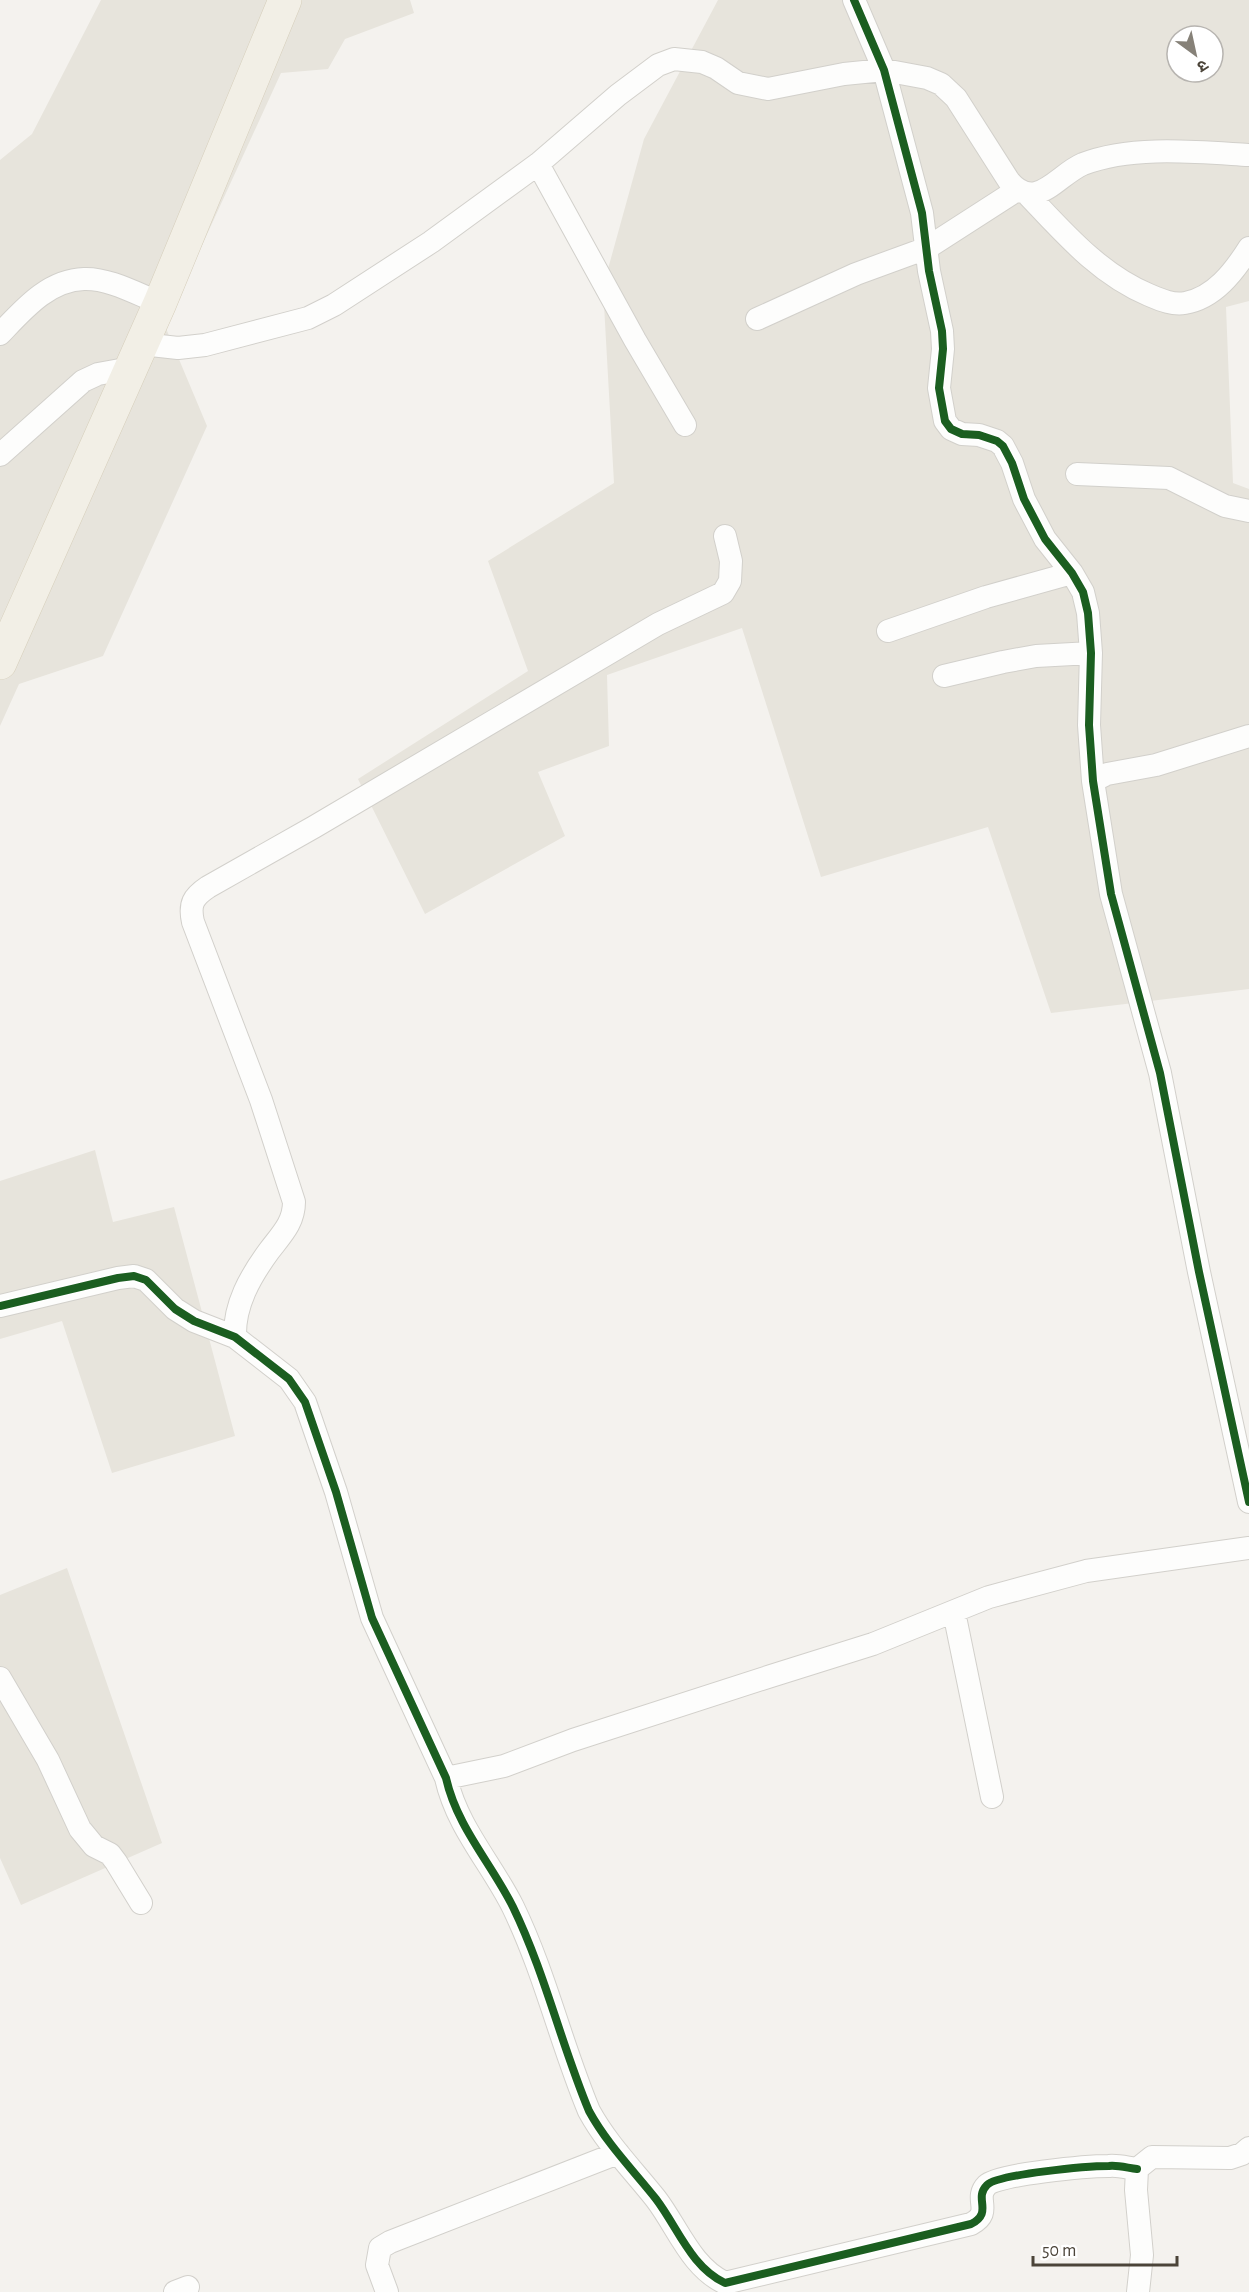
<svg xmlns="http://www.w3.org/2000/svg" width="1249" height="2292" font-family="'Alegreya Sans','Noto Sans Devanagari',sans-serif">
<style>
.residential{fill:#e7e4dc;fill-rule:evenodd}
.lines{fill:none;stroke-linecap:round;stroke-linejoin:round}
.street-casing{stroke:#d2d0cb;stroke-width:24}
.primary-casing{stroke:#d6cebb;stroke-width:34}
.street{stroke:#fdfdfc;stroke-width:22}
.primary{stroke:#f2efe6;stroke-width:33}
.cycleway-casing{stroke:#fff;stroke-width:11}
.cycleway{stroke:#1b5e20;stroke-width:8}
</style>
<rect width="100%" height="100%" fill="#f4f2ee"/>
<path class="residential" d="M101,0H410L414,13L345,39L328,69L281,73L165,326L207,426L103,656L19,684L0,726V160L32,134Z
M718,0H1249V301L1226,307L1233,483L1249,489V989L1051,1013L988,827L821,877L742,628L607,675L609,746L538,772L565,836L425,914L358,779L528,671L488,561L614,483L603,287L644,139ZM1177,36H1213V72H1177Z
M95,1150L113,1222L174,1207L235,1436L112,1473L62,1321L0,1339V1181Z
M67,1568L162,1843L21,1905L0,1858V1595Z"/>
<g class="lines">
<g class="street-casing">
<path id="street" d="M854,0L884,70L922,213L929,271L942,331L943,349L939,388L945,421L951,429L962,434L979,435L997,441L1003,446L1012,463L1024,499L1045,539L1072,573L1083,592L1088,613L1091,653L1089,725L1093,781L1111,894L1160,1073L1199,1272L1249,1502
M538,164L635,340L685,425
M1027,194C1064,233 1099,274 1149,295C1161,300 1172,305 1185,303C1214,298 1234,272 1249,248
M757,319L856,274L927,248L1017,190
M0,334C23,310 48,280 84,279C109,278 137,294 160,303
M142,344L178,348L205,345L308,318L334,305L431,242L538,164L618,95L658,65L674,59L702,62L716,68L738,83L768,89L844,74L884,70L927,78L941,84L956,98L1009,181C1036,213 1057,175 1083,164C1132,145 1198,152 1249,155
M0,455L83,381L98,374L131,368
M1077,474L1169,478L1225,506L1249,511
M888,631L986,597L1072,573
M944,676L1003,662L1036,656L1091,653
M1093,781L1107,774L1156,765L1249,736
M0,1306L118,1278L134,1276L146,1280L175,1309L194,1321L235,1337L289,1379L305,1402L336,1492L372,1618L446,1778C457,1827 491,1863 513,1907C545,1973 561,2044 589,2111C607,2144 633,2170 656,2199C678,2228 691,2267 725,2283L971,2224C994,2212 973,2199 987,2185C998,2174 1089,2166 1109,2166C1118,2165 1128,2168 1137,2169
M235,1337C234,1305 250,1277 269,1251C281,1235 294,1223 294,1202L261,1100L193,922C189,904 193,897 208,887L314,827L658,624L723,593L730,581L731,561L725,536
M954,1612L992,1797
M0,1678L48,1760L80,1829L94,1846L110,1854L116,1862L141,1903
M446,1778L504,1766L573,1740L771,1676L873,1644L989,1597L1086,1571L1249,1548
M175,2292L188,2287
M387,2292L377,2265L380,2248L390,2242L618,2153
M1138,2292L1142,2255L1136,2190L1137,2169L1152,2157L1230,2158L1242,2154L1249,2148"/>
</g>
<g class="primary-casing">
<path id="primary" d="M0,663L160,303L285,0"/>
</g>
<use href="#street" class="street"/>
<use href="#primary" class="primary"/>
<g class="cycleway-casing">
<path id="cycleway" d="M854,0L884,70L922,213L929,271L942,331L943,349L939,388L945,421L951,429L962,434L979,435L997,441L1003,446L1012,463L1024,499L1045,539L1072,573L1083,592L1088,613L1091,653L1089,725L1093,781L1111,894L1160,1073L1199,1272L1249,1502
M0,1306L118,1278L134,1276L146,1280L175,1309L194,1321L235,1337L289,1379L305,1402L336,1492L372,1618L446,1778C457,1827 491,1863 513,1907C545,1973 561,2044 589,2111C607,2144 633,2170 656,2199C678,2228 691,2267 725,2283L971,2224C994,2212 973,2199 987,2185C998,2174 1089,2166 1109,2166C1118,2165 1128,2168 1137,2169"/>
</g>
<use href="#cycleway" class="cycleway"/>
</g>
<g transform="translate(1195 54) rotate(147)"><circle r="28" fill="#ffffff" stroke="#b7b4b0" stroke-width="1.5"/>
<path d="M0-4.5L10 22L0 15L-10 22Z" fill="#868178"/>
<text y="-9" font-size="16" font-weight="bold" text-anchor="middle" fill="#4b4439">उ</text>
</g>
<path d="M1033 2256v9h144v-9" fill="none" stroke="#4b4439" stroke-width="3"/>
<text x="1042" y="2256" font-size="18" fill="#4b4439" stroke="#ffffff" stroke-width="4.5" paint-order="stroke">50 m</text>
</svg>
